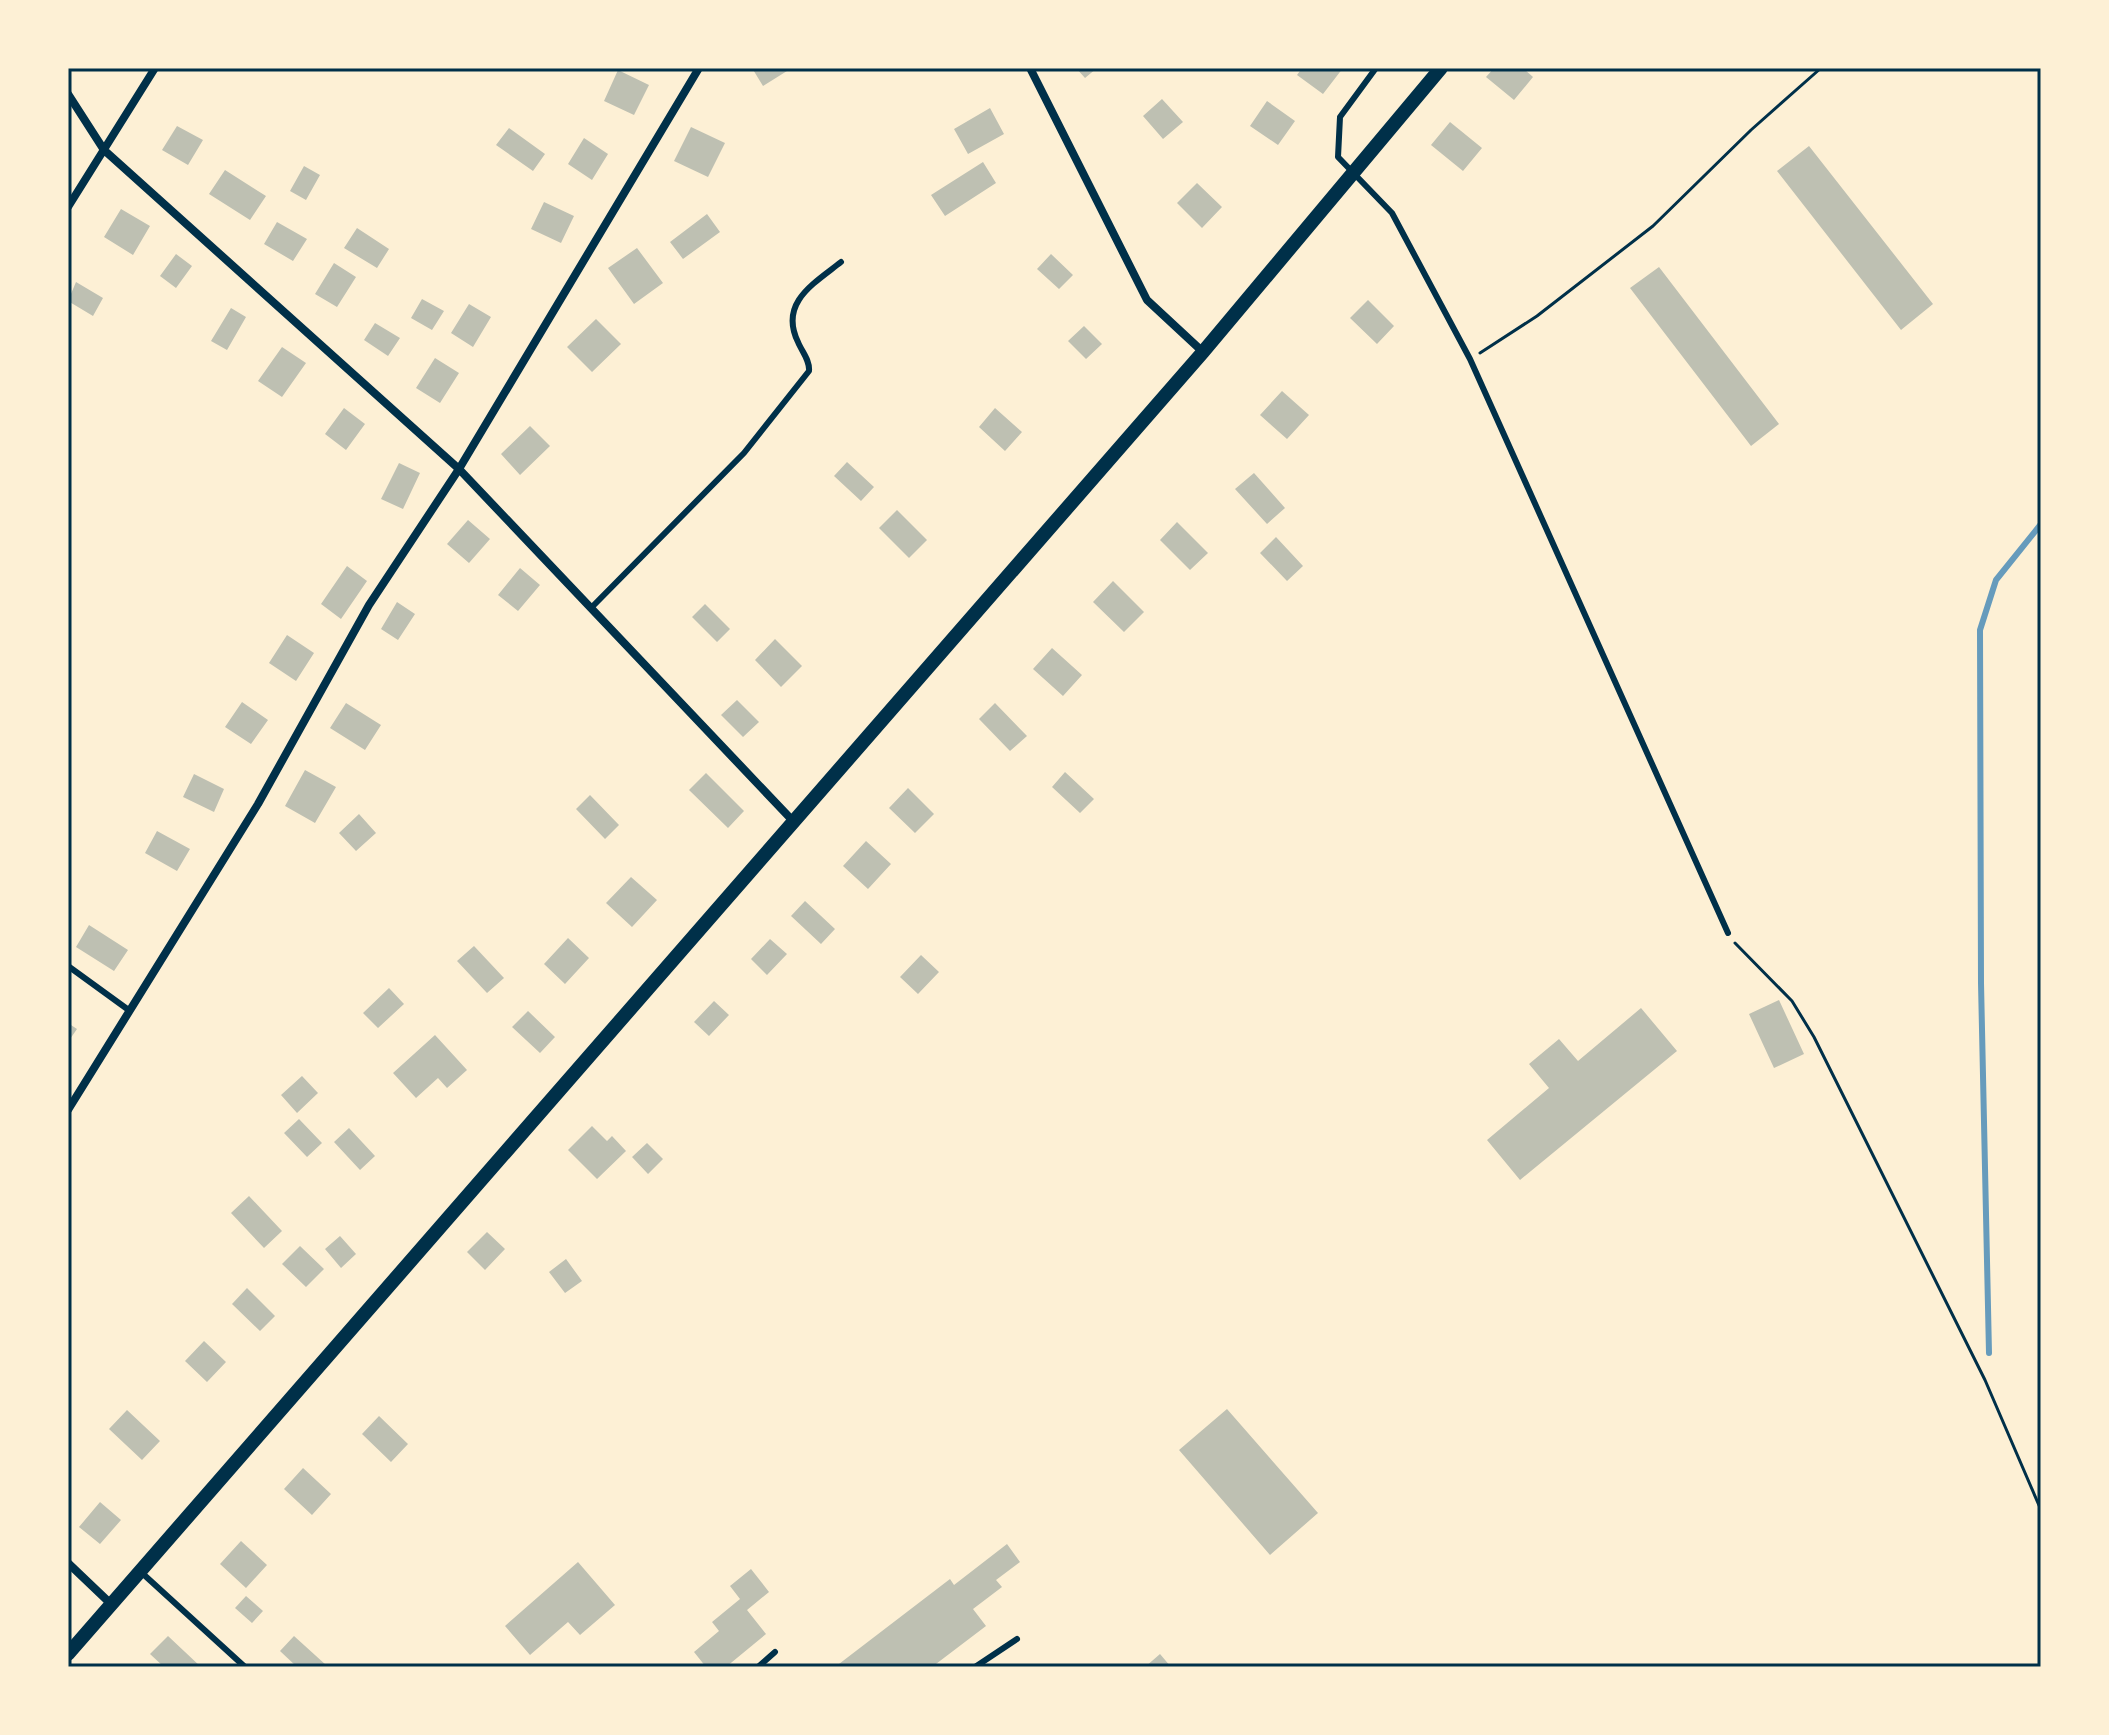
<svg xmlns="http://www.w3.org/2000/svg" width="2109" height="1735" font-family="Raleway,sans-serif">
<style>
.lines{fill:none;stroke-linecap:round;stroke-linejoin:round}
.stream{stroke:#669bbc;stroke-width:6}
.building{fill:#bec0b2}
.path{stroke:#003049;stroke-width:3}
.service{stroke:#003049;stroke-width:6}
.minor{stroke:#003049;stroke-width:8}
.tertiary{stroke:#003049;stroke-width:14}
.neatline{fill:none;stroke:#003049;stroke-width:3}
</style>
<rect width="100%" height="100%" fill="#fdf0d5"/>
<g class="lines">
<path class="stream" d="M1989,1353L1981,983L1980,630L1996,580L2041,524"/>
</g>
<path class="building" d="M752,68H785L787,71L763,86Z
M1076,68H1097L1085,78Z
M1302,68H1343L1323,94L1297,75Z
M1494,68H1523L1533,77L1514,100L1486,77Z
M618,70L649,85L634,115L604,101Z
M1162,99L1183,122L1163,139L1143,116Z
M1267,101L1295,121L1278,145L1250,126Z
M990,108L1004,134L968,154L954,129Z
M1450,122L1482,148L1463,171L1431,145Z
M177,126L203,140L188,165L162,150Z
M691,127L725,143L708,177L674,161Z
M509,128L545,154L533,171L496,145Z
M584,138L608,154L592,180L568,164Z
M1809,146L1933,304L1901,330L1777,171Z
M983,162L996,183L945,216L931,195Z
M304,166L320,175L306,200L290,191Z
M225,170L266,196L250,220L209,194Z
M1197,183L1222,207L1202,228L1177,203Z
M544,202L574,216L561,243L531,229Z
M121,209L150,226L133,255L104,237Z
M707,214L720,232L683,259L670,242Z
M277,222L307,239L293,261L264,244Z
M357,228L389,249L377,268L344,248Z
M637,248L663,283L634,304L608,268Z
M176,254L192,266L176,288L160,276Z
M1051,254L1073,275L1059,289L1037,269Z
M334,263L356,277L337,307L315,294Z
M1659,267L1779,424L1751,446L1630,288Z
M76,282L103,298L93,316L68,301Z
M422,299L444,311L432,330L411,318Z
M1368,300L1394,326L1377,344L1350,318Z
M469,304L491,317L473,347L451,333Z
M231,308L246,317L227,350L211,341Z
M596,319L621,344L592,372L567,347Z
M375,323L400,338L388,356L364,340Z
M1084,326L1102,344L1086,359L1068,341Z
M282,347L306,363L282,397L258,381Z
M435,358L459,373L440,403L416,388Z
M1282,391L1309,415L1287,439L1260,415Z
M344,408L365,424L346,450L325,434Z
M995,408L1022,432L1005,451L979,427Z
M530,426L550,446L520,475L501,454Z
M847,462L874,487L861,501L834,476Z
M399,463L420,473L403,509L381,499Z
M1254,473L1285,508L1267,524L1235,489Z
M897,510L927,540L909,558L879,528Z
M468,520L490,539L469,563L447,544Z
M1177,522L1208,553L1190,570L1160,540Z
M1276,537L1303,566L1287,581L1260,553Z
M347,566L367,581L341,619L321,604Z
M520,568L540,585L518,611L498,595Z
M1113,581L1144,612L1124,632L1093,602Z
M397,602L415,614L398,640L381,629Z
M705,604L730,629L717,642L692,617Z
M287,635L314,653L296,681L269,663Z
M775,639L802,666L781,687L755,660Z
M1052,648L1082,675L1063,696L1033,669Z
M737,700L759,722L743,737L721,715Z
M242,702L268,720L251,744L225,727Z
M346,703L381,725L365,750L330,728Z
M995,703L1027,736L1010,751L979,719Z
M305,770L336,787L315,823L285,806Z
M1065,772L1094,799L1080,813L1052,787Z
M706,773L744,811L728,828L689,790Z
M194,774L224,789L214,812L183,797Z
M908,788L934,814L915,833L889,808Z
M590,795L619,825L605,839L576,809Z
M359,814L376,833L356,851L339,833Z
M157,831L190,849L177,871L145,853Z
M866,841L891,864L868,889L843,866Z
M631,877L657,900L632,927L606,903Z
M805,901L835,929L821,944L791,916Z
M89,925L128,950L114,971L76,947Z
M568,938L589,958L565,984L544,964Z
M770,939L787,954L767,975L751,959Z
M474,946L504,978L487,993L457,961Z
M921,955L939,972L918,994L900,977Z
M389,988L404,1004L378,1028L363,1013Z
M1779,1000L1804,1054L1774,1068L1749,1014Z
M714,1001L729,1015L709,1036L694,1022Z
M1641,1008L1677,1051L1520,1180L1487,1140L1549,1088L1529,1064L1559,1039L1578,1061Z
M528,1011L555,1037L540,1053L512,1027Z
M68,1023L77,1029L68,1042Z
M435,1035L467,1070L447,1088L438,1078L416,1098L393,1073Z
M302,1076L318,1093L297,1113L281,1095Z
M299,1119L322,1143L307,1157L284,1133Z
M592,1126L607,1141L612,1136L626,1151L597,1179L568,1150Z
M349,1128L375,1156L360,1170L334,1142Z
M647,1143L663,1159L648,1174L632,1157Z
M249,1196L282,1231L264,1248L231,1213Z
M487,1232L505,1249L485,1270L467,1252Z
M340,1236L356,1254L341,1268L325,1249Z
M300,1246L324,1269L306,1287L282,1264Z
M566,1259L582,1281L565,1293L549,1272Z
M247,1288L275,1316L260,1331L232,1304Z
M204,1341L226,1362L207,1382L185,1361Z
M1227,1409L1318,1513L1270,1555L1179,1450Z
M127,1410L160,1441L142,1460L109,1429Z
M379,1416L408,1444L391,1462L362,1434Z
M303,1468L331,1494L312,1515L284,1489Z
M100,1502L121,1520L100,1544L79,1527Z
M241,1541L267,1565L246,1588L220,1564Z
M1007,1544L1020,1562L996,1580L1002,1587L973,1609L986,1626L932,1667H835L950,1579L954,1585Z
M578,1562L615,1605L580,1635L568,1622L530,1655L505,1626Z
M751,1569L769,1592L747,1610L766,1634L726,1667H706L694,1652L719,1631L712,1622L740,1599L730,1586Z
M246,1596L263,1611L252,1623L235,1608Z
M168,1636L201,1667H164L150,1654Z
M294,1636L326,1665L325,1667H297L280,1651Z
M1160,1654L1171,1667H1145Z"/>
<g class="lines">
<path class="path" d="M1480,353L1537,316L1653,226L1751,130L1821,68
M1735,943L1792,1001L1814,1037L1985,1380L2041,1510"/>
<path class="service" d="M1376,68L1340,117L1338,157L1392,213L1470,359L1728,933
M591,608L744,453L809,371C810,360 802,352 798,342C779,303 813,284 841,262
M68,966L130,1011
M142,1573L245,1667
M758,1667L775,1652
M975,1667L1017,1639"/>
<path class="minor" d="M1030,68L1147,300L1203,352
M68,94L104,150L459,469L793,821
M68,207L155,68
M68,1110L258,804L369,605L459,469L699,68
M68,1563L111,1604"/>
<path class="tertiary" d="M68,1654L1203,352L1441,68"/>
</g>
<rect width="2109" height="1735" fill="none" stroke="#fdf0d5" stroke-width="140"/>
<rect x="70" y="70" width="1969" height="1595" class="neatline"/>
</svg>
